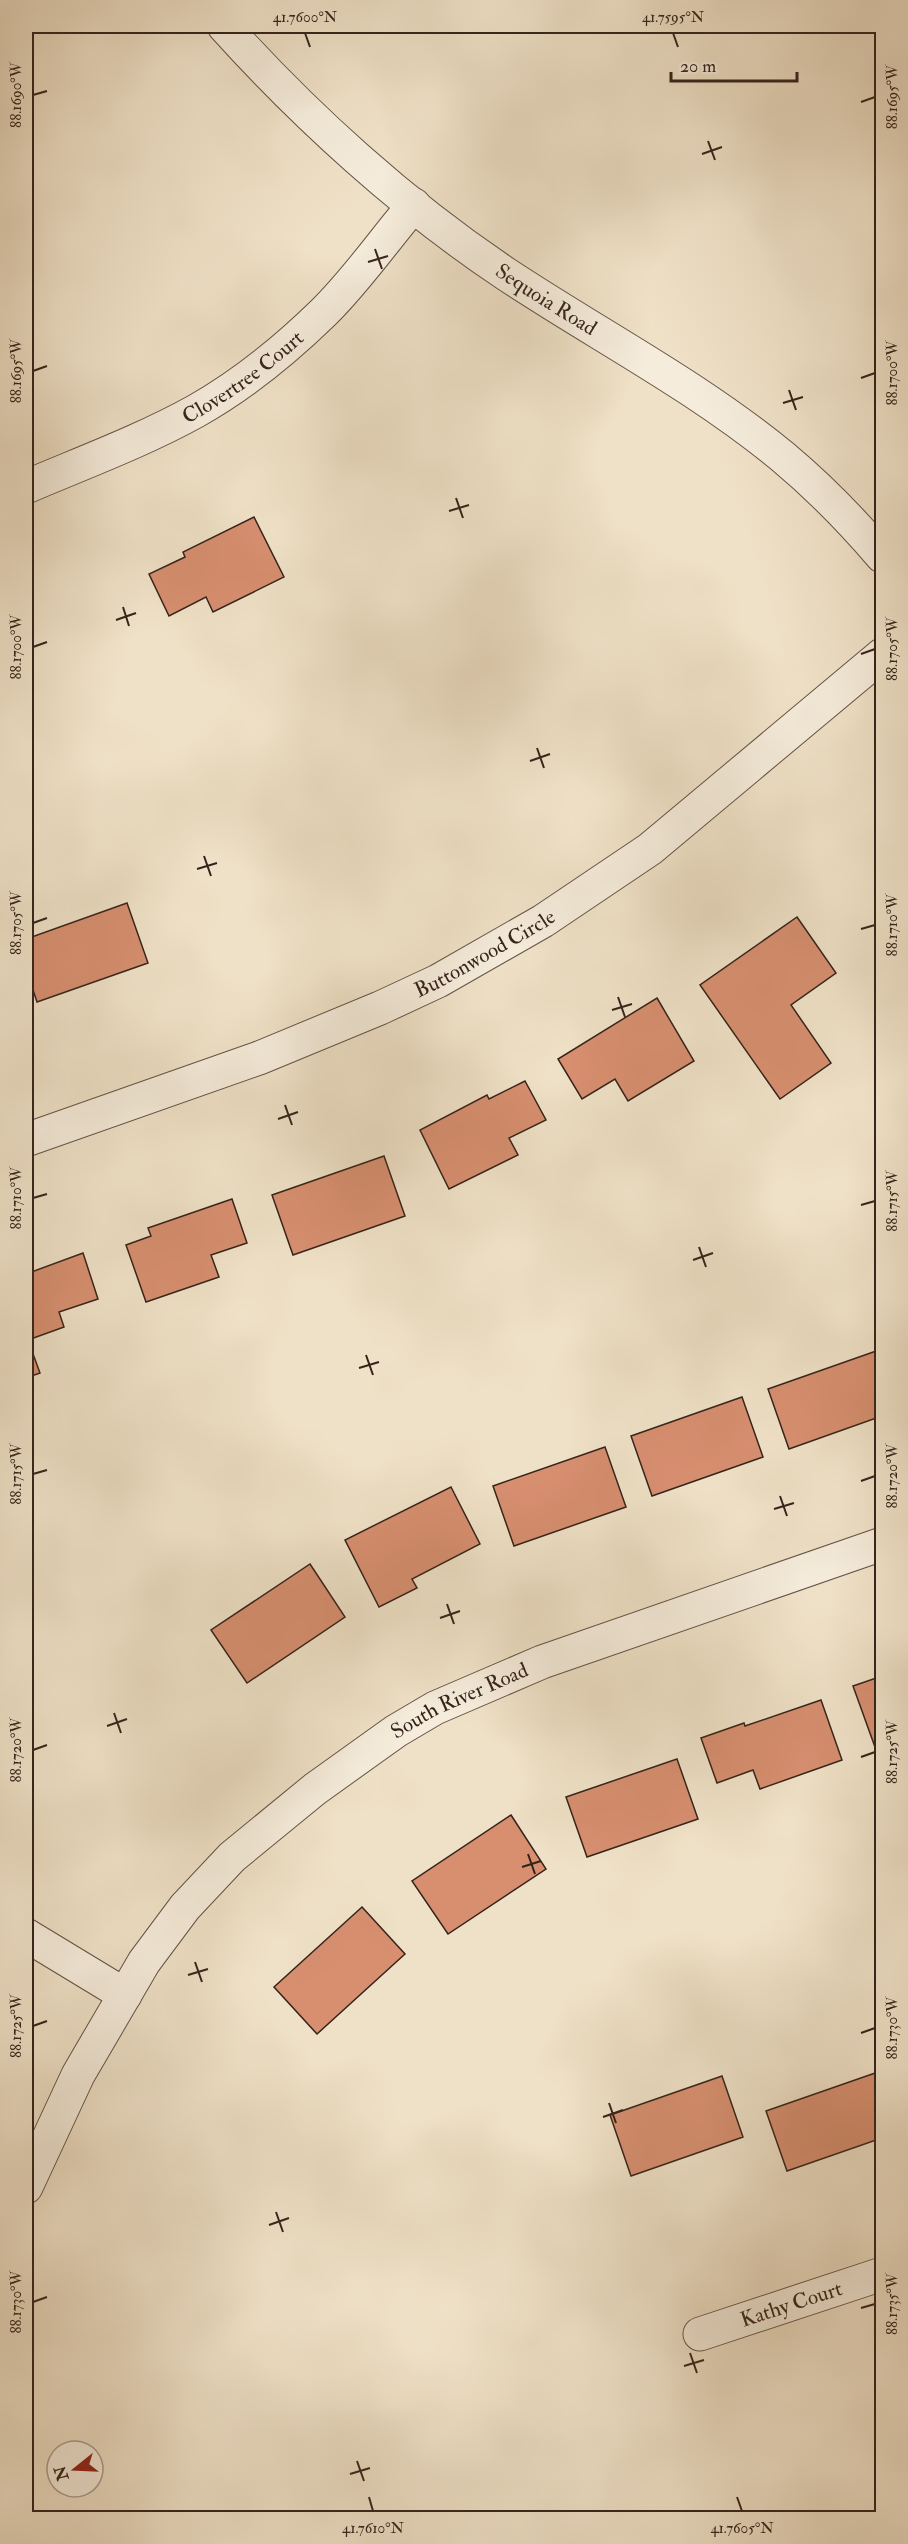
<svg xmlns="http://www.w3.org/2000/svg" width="908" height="2544" font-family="'IM FELL Double Pica',serif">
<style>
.building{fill:#d78f70;stroke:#35231b;stroke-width:1.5}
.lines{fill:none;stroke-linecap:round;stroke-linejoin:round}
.street-casing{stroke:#645246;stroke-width:35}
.street{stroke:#f5ecdb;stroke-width:33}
.ticks{fill:none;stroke:#35231b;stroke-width:2}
.labels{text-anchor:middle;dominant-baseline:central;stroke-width:5;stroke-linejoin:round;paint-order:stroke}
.street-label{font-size:21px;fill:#35231b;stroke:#f5ecdb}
.neatline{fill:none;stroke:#35231b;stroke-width:2}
.ticks-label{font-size:15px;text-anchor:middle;fill:#35231b}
</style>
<rect width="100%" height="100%" fill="#efe1c7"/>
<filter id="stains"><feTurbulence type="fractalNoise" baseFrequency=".00333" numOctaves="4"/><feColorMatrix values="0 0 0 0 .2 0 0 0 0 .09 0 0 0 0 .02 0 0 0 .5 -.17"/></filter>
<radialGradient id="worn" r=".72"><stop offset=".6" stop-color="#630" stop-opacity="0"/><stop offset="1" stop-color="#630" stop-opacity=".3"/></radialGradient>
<path class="building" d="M254,517L284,577L213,612L206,597L169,616L149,574L185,557L183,552Z
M127,903L148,963L37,1002L26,969V939Z
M797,917L836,973L791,1005L831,1063L780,1099L700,985Z
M657,998L694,1061L628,1101L615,1079L582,1099L558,1059Z
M525,1081L546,1120L509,1138L518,1155L449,1189L420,1130L487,1095L489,1099Z
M384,1156L405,1216L293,1255L272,1195Z
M232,1199L247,1243L211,1255L219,1277L146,1302L126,1245L151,1236L148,1228Z
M83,1253L98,1299L59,1312L64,1327L28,1340L40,1373L26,1378V1274Z
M879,1350L882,1361V1416L789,1449L768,1389Z
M742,1397L763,1457L652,1496L631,1436Z
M605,1447L626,1507L514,1546L493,1486Z
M451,1487L480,1544L412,1579L417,1588L379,1607L345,1540Z
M310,1564L345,1617L247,1683L211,1630Z
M882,1676V1745L875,1747L853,1686Z
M821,1700L842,1760L760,1789L753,1770L717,1783L701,1738L744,1723L745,1726Z
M677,1759L698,1819L587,1857L566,1797Z
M511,1815L546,1869L448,1934L412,1881Z
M362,1907L405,1954L317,2034L274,1987Z
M878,2072L882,2086V2138L787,2171L766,2111Z
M722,2076L743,2137L631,2176L610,2115Z"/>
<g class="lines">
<g class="street-casing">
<g id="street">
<path id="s1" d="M224,26C306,117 404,206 506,274C598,335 697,386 783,457C819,487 852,521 882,556"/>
<path id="s2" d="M26,487C82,463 142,441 196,411C242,385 285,350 323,313C356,281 384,240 414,205"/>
<path id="s3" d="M26,1140L259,1058L380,1008L438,981L543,921L650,849L882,655"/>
<path d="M26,1935L125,1995"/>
<path id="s4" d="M26,2187L78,2075L144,1962L185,1907L232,1857L315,1789L396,1731L435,1708L542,1662L882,1544"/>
<path id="s5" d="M700,2334L882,2274"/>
</g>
</g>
<use href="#street" class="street"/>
</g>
<path class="ticks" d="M305,33L310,47M673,33L678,47M33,95L47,91M861,102L875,97M708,141L715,160M702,154L722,147M375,249L382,269M368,262L388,256M33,371L47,366M861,378L875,373M789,390L796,410M783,403L803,397M456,498L463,518M449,511L469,505M123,607L129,626M116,620L136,613M33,647L47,642M861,654L875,649M537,748L544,768M530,761L550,754M204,856L211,876M197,869L217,863M33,923L47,918M861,929L875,925M618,997L625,1017M612,1010L632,1004M285,1105L292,1125M278,1119L298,1112M33,1198L47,1194M861,1205L875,1201M699,1247L706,1267M693,1260L713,1253M366,1355L373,1375M359,1368L379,1362M33,1474L47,1470M861,1481L875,1476M780,1496L787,1516M774,1509L794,1503M447,1604L454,1624M440,1618L460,1611M114,1713L121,1733M107,1726L127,1719M33,1750L47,1745M861,1757L875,1752M528,1854L535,1874M522,1867L541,1861M195,1962L202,1982M188,1975L208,1969M33,2026L47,2021M861,2033L875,2028M609,2103L616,2123M603,2117L623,2110M276,2212L283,2232M269,2225L289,2218M33,2302L47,2297M861,2308L875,2304M690,2353L697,2373M684,2366L704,2360M357,2461L364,2481M350,2474L370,2468M369,2497L373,2511M737,2497L742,2511"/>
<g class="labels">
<g class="street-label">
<text stroke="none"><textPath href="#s1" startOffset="424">Sequoia Road</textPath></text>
<text stroke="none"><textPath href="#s2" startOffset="244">Clovertree Court</textPath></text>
<text stroke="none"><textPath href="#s3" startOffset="496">Buttonwood Circle</textPath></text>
<text stroke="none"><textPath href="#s4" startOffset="669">South River Road</textPath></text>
<text stroke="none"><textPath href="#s5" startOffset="96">Kathy Court</textPath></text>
</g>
</g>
<rect width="908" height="2544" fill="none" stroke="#efe1c7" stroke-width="66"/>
<g transform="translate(75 2469) rotate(252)"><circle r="28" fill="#f5ecdb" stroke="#a89c8e" stroke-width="1.5"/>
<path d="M0-4.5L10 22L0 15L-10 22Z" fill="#8f2418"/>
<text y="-9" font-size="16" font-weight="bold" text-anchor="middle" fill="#35231b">N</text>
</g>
<path d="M671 72v9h126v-9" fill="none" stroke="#35231b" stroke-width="3"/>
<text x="680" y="72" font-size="18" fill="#35231b" stroke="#f5ecdb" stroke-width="4.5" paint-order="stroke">20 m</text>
<rect x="33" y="33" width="842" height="2478" class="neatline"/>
<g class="ticks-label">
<text x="305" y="22">41.7600°N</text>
<text x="673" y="22">41.7595°N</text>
<text transform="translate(16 95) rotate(-90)" y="5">88.1690°W</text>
<text transform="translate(892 97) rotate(-90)" y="5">88.1695°W</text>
<text transform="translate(16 371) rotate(-90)" y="5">88.1695°W</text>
<text transform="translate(892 373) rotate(-90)" y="5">88.1700°W</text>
<text transform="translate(16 647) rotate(-90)" y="5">88.1700°W</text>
<text transform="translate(892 649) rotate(-90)" y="5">88.1705°W</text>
<text transform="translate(16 923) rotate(-90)" y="5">88.1705°W</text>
<text transform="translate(892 925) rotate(-90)" y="5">88.1710°W</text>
<text transform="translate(16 1198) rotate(-90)" y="5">88.1710°W</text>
<text transform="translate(892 1201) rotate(-90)" y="5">88.1715°W</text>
<text transform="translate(16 1474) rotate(-90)" y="5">88.1715°W</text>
<text transform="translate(892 1476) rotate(-90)" y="5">88.1720°W</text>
<text transform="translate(16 1750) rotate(-90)" y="5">88.1720°W</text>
<text transform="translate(892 1752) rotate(-90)" y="5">88.1725°W</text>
<text transform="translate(16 2026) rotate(-90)" y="5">88.1725°W</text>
<text transform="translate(892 2028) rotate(-90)" y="5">88.1730°W</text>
<text transform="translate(16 2302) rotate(-90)" y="5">88.1730°W</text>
<text transform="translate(892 2304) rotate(-90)" y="5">88.1735°W</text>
<text x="373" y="2533">41.7610°N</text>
<text x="742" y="2533">41.7605°N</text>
</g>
<rect width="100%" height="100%" filter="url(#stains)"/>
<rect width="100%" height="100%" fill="url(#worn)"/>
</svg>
